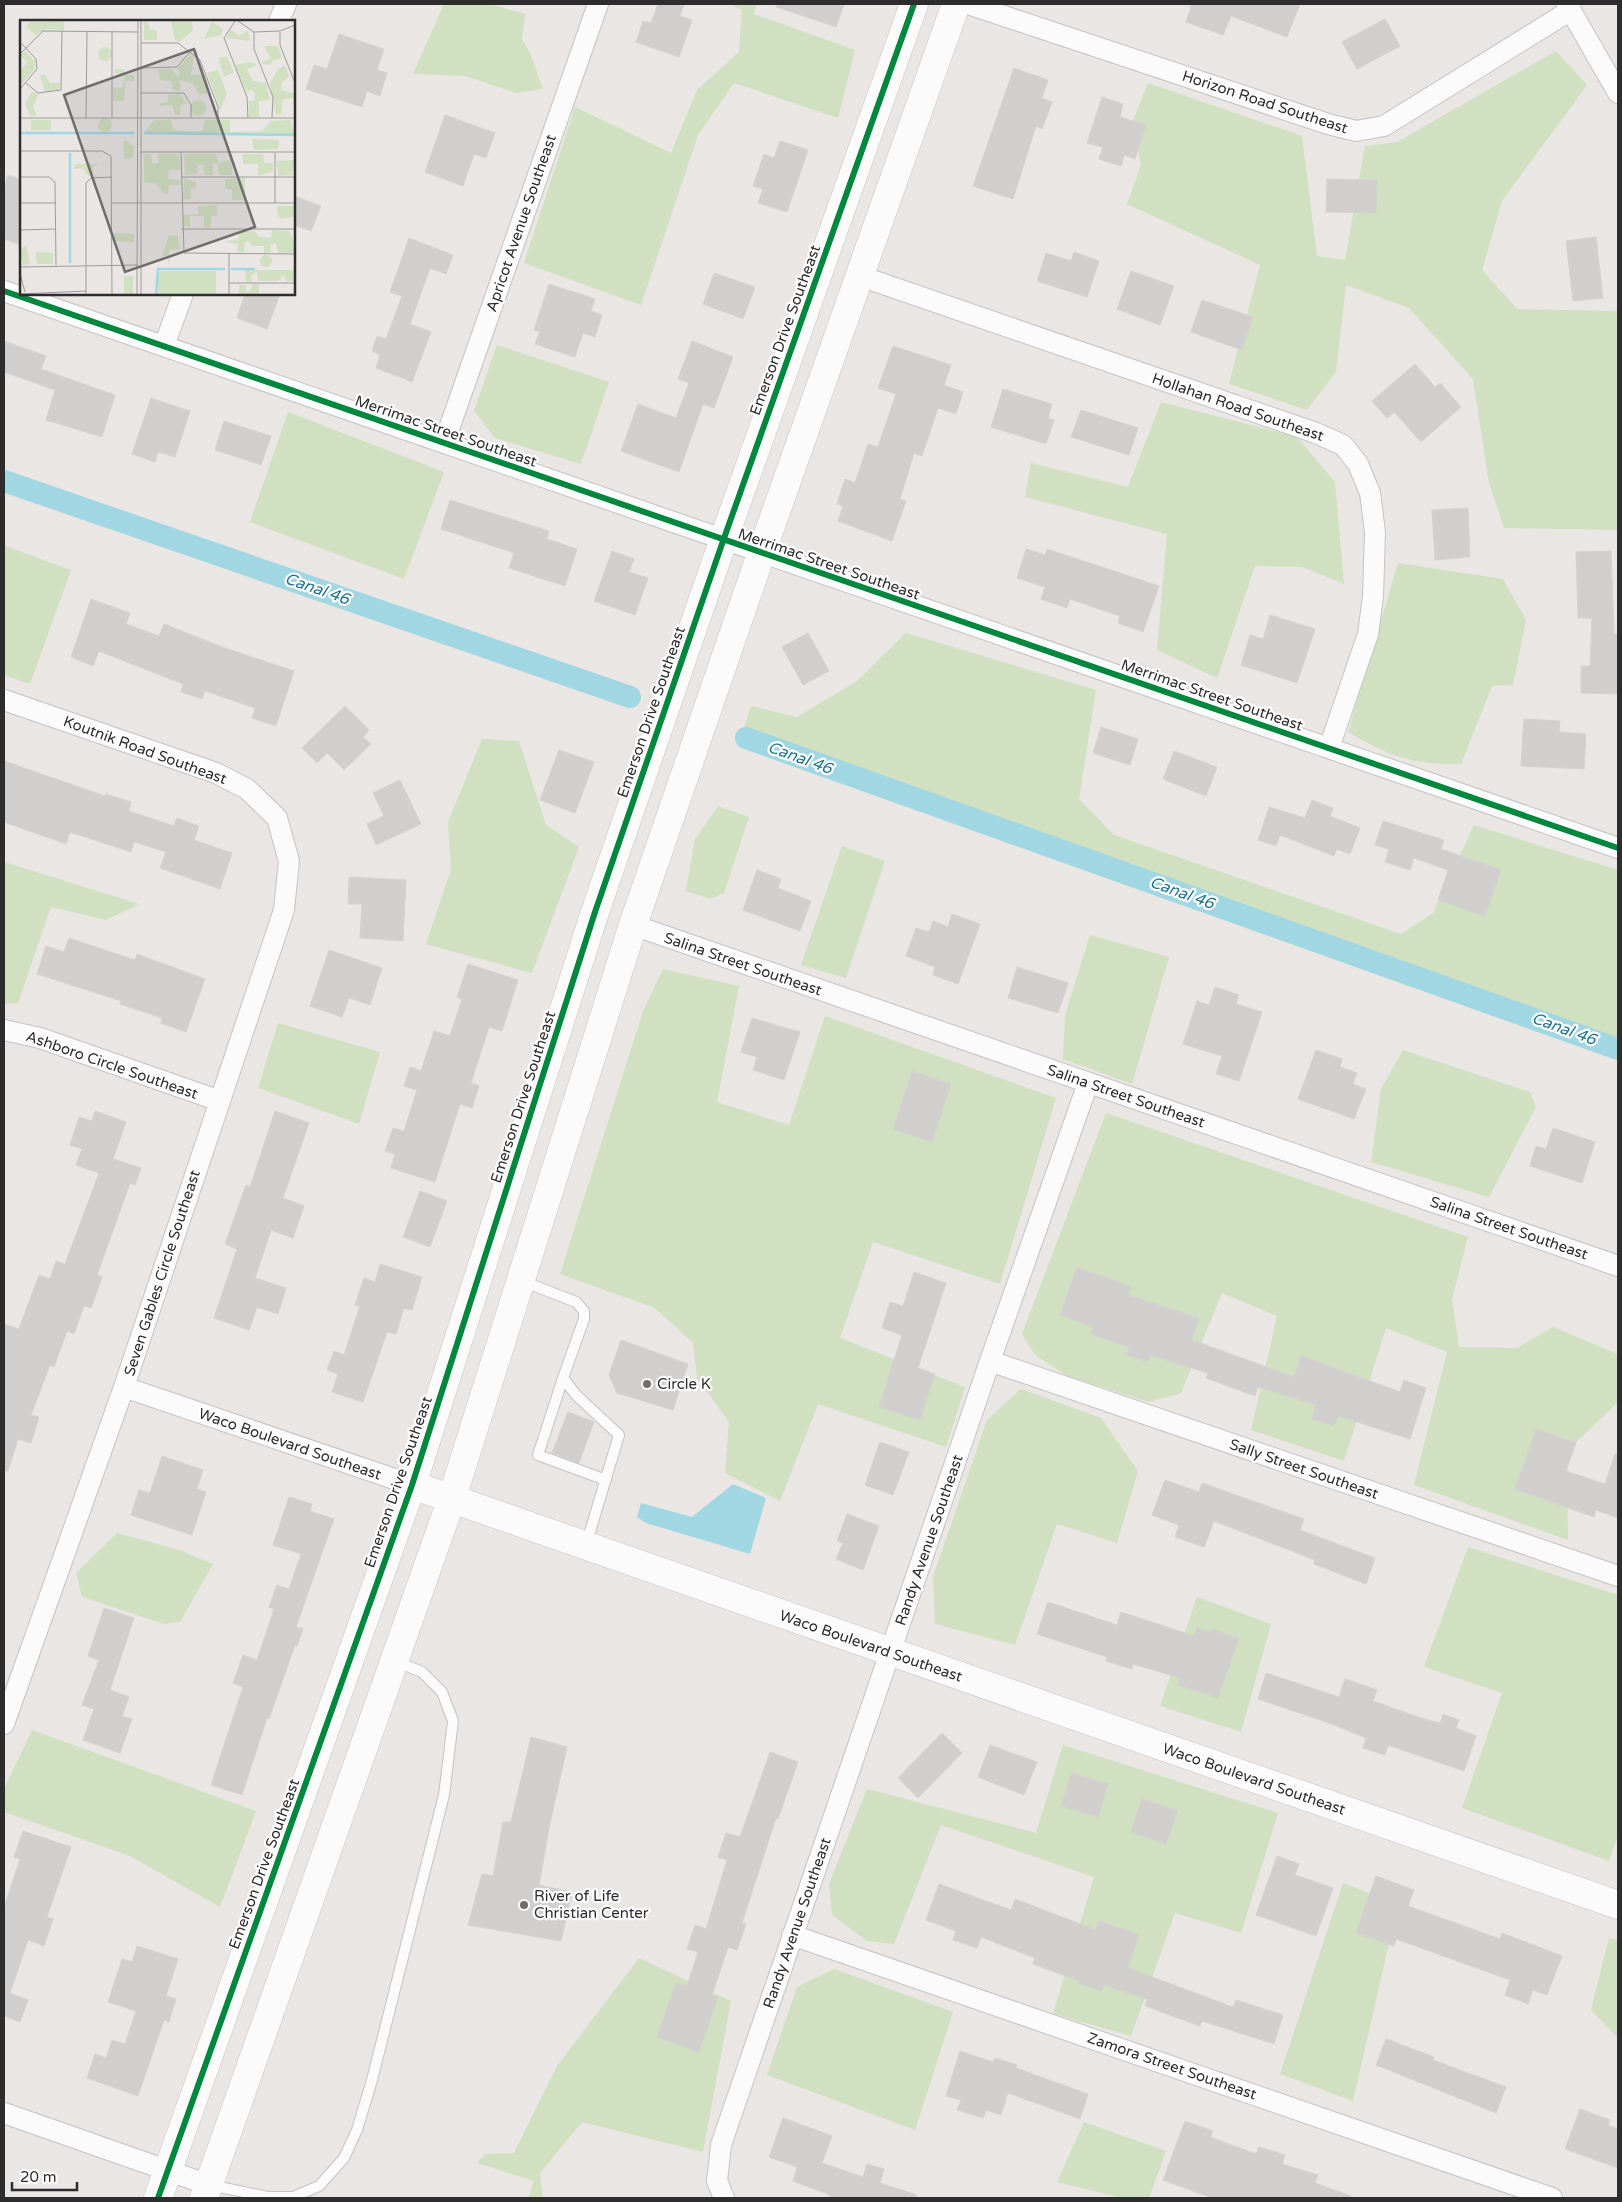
<svg xmlns="http://www.w3.org/2000/svg" width="1622" height="2202" font-family="'Varela Round',sans-serif">
<style>
.green{fill:#d0e0c1}
.water{fill:#a0d7e2}
.lines{fill:none;stroke-linecap:round;stroke-linejoin:round}
.canal{stroke:#a0d7e2;stroke-width:22}
.building{fill:#d1cfcd;stroke:#d5d2d0}
.lane-casing{stroke:#c4c3c4;stroke-width:12}
.street-casing{stroke:#c4c3c4;stroke-width:22}
.secondary-casing{stroke:#c4c3c4;stroke-width:29}
.lane{stroke:#fcfbfb;stroke-width:10}
.street{stroke:#fcfbfb;stroke-width:20}
.secondary{stroke:#fcfbfb;stroke-width:28}
.cycleway-casing{stroke:#fff;stroke-width:9}
.cycleway{stroke:#00873e;stroke-width:6}
.poi-dot{fill:#6f6e6d;stroke:#fff;stroke-width:2}
.labels{text-anchor:middle;dominant-baseline:central;stroke-width:4.5;stroke-linejoin:round;paint-order:stroke}
.street-label{font-size:15px;fill:#2d2d2d;stroke:#fff}
.poi-label{font-size:15px;fill:#2d2d2d;stroke:#fff;text-anchor:start}
.water-label{font-size:16px;font-style:italic;fill:#1e738f;stroke:#fff}
.inset-river{fill:none;stroke:#a0d7e2;stroke-width:2.5}
.inset-road{fill:none;stroke:#9e9c9b;stroke-width:1}
.view{fill:#6f6e6d;fill-opacity:0.15;stroke:#6f6e6d;stroke-width:2.5}
.inset-edge{fill:none;stroke:#2d2d2d;stroke-width:2.5}
</style>
<rect width="100%" height="100%" fill="#e9e6e4"/>
<path class="green" d="M444,4H490L525,14L522,39L530,53L543,89L516,93L465,76L413,74Z
M730,4H756L754,14L855,50L838,118L734,83L698,135L641,305L524,263L575,107L671,153L697,90L739,52L742,10Z
M1556,51L1587,85L1502,201L1482,270L1517,309L1618,311V530L1504,528L1489,483L1473,379L1409,308L1346,285L1336,372L1307,410L1229,384L1260,265L1127,204L1141,165L1133,121L1148,83L1302,136L1317,256L1345,260L1365,146L1397,142Z
M497,345L609,382L581,464L495,438L474,411Z
M1161,402L1297,437L1335,482L1344,584L1302,567L1255,566L1217,678L1157,650L1167,534L1025,497L1031,463L1128,487Z
M288,412L444,472L404,579L250,522Z
M5,546L71,570L30,684L4,675Z
M1398,563L1503,579L1526,620L1513,685L1492,686L1461,764C1413,765 1389,756 1348,732Z
M906,633L1096,690L1079,799L1114,835L1401,934L1433,913L1474,825L1618,870V1040L744,728L751,706L797,717L857,681Z
M482,739L519,741L546,825L579,847L532,973L426,944L451,870L448,822Z
M718,806L749,817L724,893L710,899L686,891L695,839Z
M842,846L885,861L846,978L801,965Z
M4,862L139,904L106,920L51,907L18,1003L4,1004Z
M1090,935L1169,957L1132,1084L1063,1059L1065,1015Z
M663,969L739,986L717,1102L789,1125L825,1016L1056,1098L1000,1284L873,1242L840,1338L965,1387L946,1447L818,1404L780,1501L725,1473L729,1422L697,1378L693,1343L655,1308L560,1274L643,1011Z
M278,1023L380,1052L359,1124L258,1088Z
M1403,1050L1530,1092L1536,1107L1489,1197L1371,1162L1381,1089Z
M1106,1113L1468,1237L1452,1299L1459,1347L1517,1348L1553,1327L1615,1353L1618,1358V1402L1567,1451L1568,1540L1414,1485L1447,1352L1386,1328L1344,1461L1251,1430L1277,1316L1222,1293L1181,1393L1149,1402L1067,1376L1035,1355L1022,1334Z
M1021,1389L1101,1418L1138,1471L1117,1543L1057,1524L1015,1645L935,1624L933,1577L987,1420Z
M117,1533L179,1550L213,1564L180,1622L164,1624L82,1597L76,1573Z
M1468,1547L1618,1595V1835L1609,1861L1462,1808L1502,1693L1424,1667Z
M1197,1597L1271,1624L1241,1732L1160,1706Z
M32,1730L256,1811L220,1907L130,1856L4,1812V1789Z
M1063,1745L1278,1813L1241,1933L1175,1913L1131,2036L1053,2014L1094,1877L941,1825L894,1944L867,1941L832,1915L829,1884L867,1789L1036,1833Z
M1343,1883L1398,1904L1353,2101L1280,2074Z
M1609,1938L1618,1940V2038L1591,2010Z
M639,1958L731,2001L703,2152L582,2122L540,2173L543,2198H528L534,2181L477,2163L485,2154L514,2153L557,2066Z
M834,1969L953,2012L915,2130L767,2075L797,1987Z
M1084,2122L1166,2151L1149,2198H1122L1057,2182Z"/>
<path class="water" d="M733,1484L766,1498L750,1554L646,1523L637,1517L641,1503L692,1517Z"/>
<g class="lines">
<path class="canal" d="M4,481L630,697
M746,738L1618,1049"/>
</g>
<path class="building" d="M658,4H684L680,16L692,20L679,57L636,42L643,21L651,23Z
M777,4H844L836,27L776,7Z
M1192,4H1300L1287,37L1231,16L1223,35L1186,22Z
M1385,19L1400,46L1357,69L1342,42Z
M339,34L384,49L377,70L387,73L380,96L367,91L362,107L306,89L314,65L327,69Z
M1014,68L1048,80L1042,98L1052,102L1042,129L1036,126L1013,199L973,186Z
M1102,97L1123,104L1120,117L1146,125L1135,159L1124,155L1121,166L1099,159L1103,147L1087,143Z
M445,115L495,133L486,158L474,154L463,186L425,172Z
M780,141L808,150L787,212L758,203L763,189L753,186L764,154L774,158Z
M8,175L21,180V245L4,239V188Z
M1327,179L1377,180L1376,213L1326,212Z
M294,196L321,206L311,231L294,225Z
M1596,237L1603,298L1573,301L1566,241Z
M409,238L453,255L446,274L430,268L410,324L431,332L412,382L376,368L380,355L372,351L377,336L386,339L402,296L390,292Z
M1074,252L1099,261L1087,297L1037,281L1046,253L1071,261Z
M1131,271L1174,286L1160,325L1117,309Z
M714,273L755,287L743,319L703,304Z
M549,284L595,299L591,311L602,315L595,337L583,333L575,357L535,344L540,331L534,330Z
M245,294H280L267,329L237,318Z
M1202,300L1253,317L1242,350L1191,332Z
M4,341L46,356L41,369L115,395L102,437L46,420L55,390L4,372Z
M692,341L733,357L714,408L703,404L679,472L621,451L638,404L676,418L689,383L678,379Z
M893,346L951,365L944,385L963,392L956,414L938,408L922,456L914,453L900,499L906,501L892,541L838,521L843,506L837,504L845,479L855,483L868,444L878,447L896,394L878,388Z
M1415,364L1435,387L1440,383L1461,407L1421,442L1394,412L1387,418L1372,401Z
M1003,389L1052,404L1048,418L1054,420L1046,444L991,427Z
M151,398L190,411L175,457L158,452L155,462L132,454Z
M1081,410L1138,428L1129,455L1071,437Z
M224,421L271,436L261,465L215,450Z
M450,500L549,531L547,539L577,549L565,586L509,568L514,553L441,529Z
M1468,508L1470,557L1435,560L1432,510Z
M1026,549L1045,555L1047,549L1159,586L1143,632L1118,623L1120,616L1070,599L1067,608L1041,599L1045,587L1017,578Z
M612,551L634,559L629,572L648,578L635,615L594,601Z
M1611,551L1614,634H1618V694L1581,693V666H1590L1592,618H1578L1576,552Z
M91,599L130,613L126,624L159,636L164,624L222,647L294,671L276,726L252,718L255,708L205,691L202,699L181,692L183,684L99,651L93,666L71,657Z
M1270,615L1315,629L1297,683L1241,665L1250,635L1263,639Z
M808,633L829,671L803,685L782,647Z
M345,706L369,730L363,737L371,744L344,770L327,753L317,763L302,748Z
M1524,719L1560,721L1559,732L1586,734L1584,769L1521,766Z
M1101,727L1138,739L1130,765L1093,753Z
M559,750L594,762L575,813L540,800Z
M1174,751L1217,767L1206,796L1163,779Z
M4,761L105,796L106,794L131,802L129,811L174,826L177,818L199,826L194,840L232,853L220,889L160,868L166,852L134,842L131,852L70,832L66,844L4,822Z
M400,780L421,824L376,845L367,824L384,816L373,793Z
M1312,800L1333,808L1330,816L1360,828L1350,854L1337,849L1334,856L1280,835L1276,846L1258,840L1269,807L1305,818Z
M1383,821L1444,840L1441,849L1501,870L1485,916L1438,900L1448,870L1414,858L1410,870L1385,862L1389,849L1375,845Z
M757,870L781,879L778,888L811,901L800,931L743,910Z
M349,877L406,880L403,941L360,938L362,904H348Z
M952,914L980,924L958,984L933,975L935,967L906,956L916,928L929,932L933,921L948,927Z
M69,938L135,960L137,954L205,979L186,1032L161,1023L162,1018L120,1004L121,1001L37,974L46,946L64,952Z
M329,950L382,968L370,1005L349,998L342,1017L310,1006Z
M468,964L518,980L502,1031L489,1027L471,1083L479,1086L472,1108L460,1104L435,1182L391,1168L395,1154L385,1151L393,1128L404,1131L417,1090L404,1086L410,1067L421,1071L434,1031L450,1036L462,999L457,997Z
M1017,967L1068,983L1058,1013L1008,998Z
M1215,987L1239,995L1236,1004L1262,1012L1239,1081L1216,1074L1222,1056L1183,1044L1197,1001L1209,1005Z
M752,1018L800,1032L784,1080L753,1070L757,1057L741,1052Z
M1316,1050L1342,1059L1340,1067L1357,1073L1353,1084L1366,1089L1354,1119L1298,1099Z
M912,1071L951,1084L932,1142L893,1129Z
M95,1111L126,1122L113,1159L141,1168L135,1185L130,1183L97,1275L102,1277L91,1308L84,1306L74,1334L67,1331L54,1367L50,1365L31,1415L39,1417L31,1443L18,1439L8,1471L4,1470V1324L19,1329L39,1275L50,1279L56,1261L65,1264L99,1173L76,1165L82,1149L70,1145L79,1117L92,1121Z
M275,1111L309,1123L283,1198L304,1206L293,1238L271,1230L255,1278L286,1288L278,1314L257,1307L249,1330L214,1318L237,1249L225,1244L246,1185L250,1187Z
M1553,1128L1595,1142L1582,1183L1530,1166L1536,1146L1546,1149Z
M420,1191L447,1201L430,1247L403,1237Z
M380,1264L422,1277L412,1310L404,1308L396,1334L387,1332L363,1402L332,1392L338,1374L327,1370L334,1351L344,1355L360,1306L355,1305L364,1278L375,1282Z
M1077,1267L1131,1287L1128,1295L1199,1318L1192,1340L1294,1377L1301,1356L1400,1392L1404,1380L1426,1388L1410,1439L1338,1416L1334,1426L1312,1419L1316,1405L1258,1387L1255,1396L1206,1378L1208,1373L1150,1355L1148,1362L1127,1355L1129,1347L1090,1334L1093,1327L1060,1315Z
M914,1272L946,1283L918,1368L935,1374L920,1420L879,1407L902,1335L882,1328L890,1302L903,1306Z
M621,1340L688,1364L673,1410L617,1393L609,1375Z
M568,1412L594,1422L579,1463L552,1453Z
M1536,1429L1576,1443L1566,1471L1605,1484L1615,1454L1618,1455V1518L1596,1510L1594,1517L1515,1489Z
M880,1442L909,1452L893,1495L865,1485Z
M162,1456L203,1470L197,1489L206,1492L192,1535L131,1515L139,1490L150,1493Z
M1165,1480L1199,1492L1202,1483L1304,1519L1300,1530L1375,1558L1366,1584L1314,1564L1315,1560L1214,1521L1204,1547L1175,1537L1179,1525L1152,1515Z
M289,1497L312,1504L310,1511L334,1519L296,1627L303,1629L297,1646L295,1645L269,1719L267,1718L242,1795L211,1785L243,1687L233,1683L243,1655L257,1660L274,1609L269,1607L277,1585L289,1589L301,1554L273,1545Z
M847,1514L879,1526L863,1570L836,1559L843,1543L837,1541Z
M1048,1602L1117,1625L1121,1612L1194,1636L1197,1628L1210,1632L1211,1629L1239,1638L1218,1698L1178,1685L1180,1678L1133,1664L1132,1669L1106,1661L1107,1657L1037,1634Z
M104,1608L134,1618L110,1690L129,1697L122,1716L132,1719L120,1753L83,1740L94,1709L82,1705L99,1660L88,1656Z
M1266,1673L1339,1697L1345,1679L1377,1690L1373,1701L1424,1719L1440,1723L1443,1714L1459,1720L1456,1728L1476,1736L1464,1771L1388,1745L1385,1755L1363,1748L1366,1738L1329,1723L1258,1699Z
M942,1733L962,1753L918,1798L898,1778Z
M531,1737L567,1747L549,1828L539,1885L572,1892L561,1941L468,1925L482,1874L493,1876L503,1822H511Z
M990,1745L1037,1762L1024,1795L978,1777Z
M770,1752L798,1762L778,1819L776,1818L742,1923L746,1924L737,1950L728,1947L712,1995L718,1997L699,2052L657,2037L676,1983L687,1986L698,1952L687,1949L695,1925L706,1929L727,1860L718,1857L726,1833L740,1837Z
M1071,1773L1108,1784L1098,1817L1061,1806Z
M1142,1799L1178,1811L1166,1844L1131,1832Z
M23,1831L71,1847L47,1917L53,1919L44,1946L28,1940L10,1993L28,2000L20,2022L4,2016V1907L20,1859L14,1857Z
M1277,1856L1299,1864L1295,1875L1333,1888L1316,1936L1256,1915Z
M1376,1876L1414,1890L1408,1906L1500,1939L1502,1933L1562,1956L1547,1995L1533,1990L1528,2004L1505,1995L1510,1980L1396,1939L1394,1946L1356,1933Z
M939,1884L1011,1910L1015,1899L1096,1930L1099,1921L1139,1935L1128,1968L1233,2007L1236,2000L1283,2015L1274,2044L1202,2021L1200,2026L1145,2006L1147,1999L1104,1985L1102,1991L1078,1983L1079,1981L1033,1964L1035,1958L981,1937L977,1948L953,1940L956,1931L926,1920Z
M137,1946L178,1959L166,1996L176,1999L169,2022L164,2020L138,2096L87,2078L95,2054L106,2058L112,2040L125,2044L136,2011L108,2002L122,1959L132,1962Z
M1386,2039L1434,2057L1433,2060L1506,2087L1496,2113L1376,2065Z
M960,2051L993,2062L995,2058L1017,2065L1016,2068L1088,2094L1080,2119L1008,2093L1001,2115L986,2110L983,2118L957,2110L961,2100L946,2096Z
M1580,2109L1610,2120L1608,2125L1618,2129V2168L1565,2149Z
M783,2118L832,2136L822,2163L863,2177L867,2164L884,2169L880,2183L917,2195L916,2198H829L830,2195L793,2181L797,2167L769,2157Z
M1185,2121L1213,2131L1210,2137L1256,2154L1259,2147L1285,2155L1282,2164L1318,2175L1315,2183L1351,2196L1350,2198H1212L1163,2180Z"/>
<g class="lines">
<g class="lane-casing">
<path id="lane" d="M522,1281L576,1302L584,1311V1319L563,1378L576,1395L619,1435L586,1545
M563,1378L538,1455L606,1480
M210,2185L268,2197H293L319,2186L344,2158L357,2130L372,2080L444,1795L453,1721L442,1692L422,1672L395,1661"/>
</g>
<g class="street-casing">
<path id="street" d="M968,4L1328,124L1356,131L1384,126L1571,10
M1567,4L1618,93
M279,21L286,4
M860,276L1316,433L1343,445L1358,464L1370,493L1375,532L1373,597L1368,634L1329,748
M4,291L1618,848
M164,346L183,294
M444,443L598,4
M4,700L216,773L247,789L277,818L289,861L284,910L124,1387L4,1724
M633,925L1618,1266
M4,1030L40,1038L220,1101
M990,1361L1618,1576
M124,1387L412,1485
M792,1935L1552,2198
M4,2113L209,2185
M724,2198L717,2181L721,2145L990,1361L1088,1083"/>
</g>
<g class="secondary-casing">
<path id="secondary" d="M412,1485L1618,1905
M158,2198L412,1485L595,912L723,541L914,4
M204,2198L452,1498L633,925L761,554L956,4"/>
</g>
<use href="#lane" class="lane"/>
<use href="#street" class="street"/>
<use href="#secondary" class="secondary"/>
<g class="cycleway-casing">
<path id="cycleway" d="M4,291L1618,848
M158,2198L412,1485L595,912L723,541L914,4"/>
</g>
<use href="#cycleway" class="cycleway"/>
</g>
<g class="poi-dot">
<circle cx="647" cy="1384" r="5"/>
<circle cx="524" cy="1905" r="5"/>
</g>
<g class="labels">
<g class="street-label">
<text transform="translate(1265 102) rotate(18)">Horizon Road Southeast</text>
<text transform="translate(521 223) rotate(-71)">Apricot Avenue Southeast</text>
<text transform="translate(785 330) rotate(-70)">Emerson Drive Southeast</text>
<text transform="translate(1238 407) rotate(19)">Hollahan Road Southeast</text>
<text transform="translate(446 431) rotate(19)">Merrimac Street Southeast</text>
<text transform="translate(829 564) rotate(19)">Merrimac Street Southeast</text>
<text transform="translate(1212 695) rotate(19)">Merrimac Street Southeast</text>
<text transform="translate(651 712) rotate(-71)">Emerson Drive Southeast</text>
<text transform="translate(145 750) rotate(20)">Koutnik Road Southeast</text>
<text transform="translate(743 964) rotate(19)">Salina Street Southeast</text>
<text transform="translate(112 1065) rotate(19)">Ashboro Circle Southeast</text>
<text transform="translate(1126 1096) rotate(19)">Salina Street Southeast</text>
<text transform="translate(523 1097) rotate(-72)">Emerson Drive Southeast</text>
<text transform="translate(1509 1228) rotate(19)">Salina Street Southeast</text>
<text transform="translate(162 1273) rotate(-72)">Seven Gables Circle Southeast</text>
<text transform="translate(290 1444) rotate(19)">Waco Boulevard Southeast</text>
<text transform="translate(1304 1469) rotate(19)">Sally Street Southeast</text>
<text transform="translate(398 1482) rotate(-71)">Emerson Drive Southeast</text>
<text transform="translate(929 1540) rotate(-71)">Randy Avenue Southeast</text>
<text transform="translate(871 1646) rotate(19)">Waco Boulevard Southeast</text>
<text transform="translate(1254 1779) rotate(19)">Waco Boulevard Southeast</text>
<text transform="translate(264 1864) rotate(-70)">Emerson Drive Southeast</text>
<text transform="translate(797 1923) rotate(-71)">Randy Avenue Southeast</text>
<text transform="translate(1172 2066) rotate(19)">Zamora Street Southeast</text>
</g>
<g class="poi-label">
<text x="657" y="1384">Circle K</text>
<text x="534" y="1896">River of Life<tspan x="534" dy="17">Christian Center</tspan></text>
</g>
<g class="water-label">
<text transform="translate(317 589) rotate(19)">Canal 46</text>
<text transform="translate(800 758) rotate(20)">Canal 46</text>
<text transform="translate(1182 893) rotate(20)">Canal 46</text>
<text transform="translate(1564 1029) rotate(20)">Canal 46</text>
</g>
</g>
<g transform="translate(20 20)">
<rect width="275" height="275" fill="#e9e6e4"/>
<path d="M124,1L128,3L130,10H137V20H124ZM151,1H172L173,10L160,22L155,20ZM10,2L44,1V10L26,9L16,15L6,7ZM192,2L203,9L201,15L184,19ZM210,9L219,16L228,11L230,21L206,18ZM244,26H258L262,38L252,41L250,45L243,44L242,42L251,39ZM78 34a7 7 0 1 1 14 0a7 7 0 1 1-14 0ZM5,31L15,41L14,50L2,64L0,51L7,43L1,35ZM170,35L174,37L171,55H183L190,72L179,75L173,64L160,60V71H153L152,61L140,60L138,49H152L159,58L158,48ZM207,37L214,52L204,57L198,38ZM230,42L237,45L227,49L233,61L246,63L250,80L239,81V97H229V81H234L235,73L232,70L226,71L215,45ZM265,45L269,56L261,64L262,70L275,74L274,78L263,79L261,94L256,95L250,63L258,49ZM95,49H104L105,55H114V61H105L104,81H93V67L102,68L105,58L103,55L94,53ZM198,50L207,74L200,90L187,53ZM20,55H25L30,63H40L39,70L25,71ZM12,72L19,74L13,86L16,96H10L5,83ZM160,74L168,84L161,85L160,95H155L152,85L140,86V83L148,82V75ZM170 88a8 8 0 1 1 16 0a8 8 0 1 1-16 0ZM78 105a7 7 0 1 1 14 0a7 7 0 1 1-14 0ZM11,100H31V110H11ZM134,100H151L153,109L157,111H182L185,100H210V112L242,111L251,101L270,100L275,114L124,113ZM232,119L259,120L258,129L234,130ZM106,120L114,127L113,138L104,139L103,121ZM124,134H131L132,143H138V134H159L160,150H149L148,159L160,160V165H149L148,174L143,173L137,164L124,162ZM164,134H196L199,143L211,139L213,155H199L198,144L193,143V155H184L183,145H178L177,154L165,155ZM223,134H243L244,143H253V151L238,156V144H223ZM275,140L272,155L258,156L256,141ZM56,144H80L73,146V155L69,156L62,148L53,149ZM164,158L176,162V168H171V179L164,180L163,176ZM225,158V180H212V170L205,169V159ZM197,185V196H191V207L184,208V196H170V207L164,206L163,195L178,194V186ZM257,186H275V196L262,199L258,196ZM252,210L269,211L275,222V233H258L256,223L250,225L251,232L244,233V226H232L230,222H225L224,232H217L218,224L204,222L218,219L220,211H235L239,217L251,218ZM94,213L114,214V222L93,221ZM149,215L158,216L160,229L149,230V245L147,236H142ZM6,225L10,244L3,245L0,231ZM16,232L33,233V244H17ZM240 241a6 6 0 1 1 12 0a6 6 0 1 1-12 0ZM225,250H275V261H266L264,255L258,261H238L237,252L231,255L232,262H226ZM141,251H196V274H138V253ZM104,256H113V274H104ZM232,264H239V274H219V265H225L227,272L231,270Z" fill="#d0e0c1"/>
<path class="inset-river" d="M0,113H114M124,113L275,115M50,133V243M211,249H235M136,274L138,249H205"/>
<path class="inset-road" d="M215,1L204,18L227,77L228,98M218,1L234,12L260,11L275,5M234,12V29L253,77L252,98M260,12V25L275,63M0,22L16,39L17,49L0,69M121,23H158L180,40L198,87V98M0,34L23,11L118,12M121,48L157,47L170,32M6,63L18,73L41,70L42,11M121,73H164L171,85V98M0,98H275M66,98L67,11M92,98V11M0,131H82L91,136L92,274M120,132H275M161,132L164,233L275,234M255,132V183M0,157H29L35,162L36,245M161,157H275M0,183H36M92,183H275M161,209H275M0,210L36,209M0,247L118,245M0,254L5,272M209,263H275M0,274L66,271M66,274V163L71,158L92,157M117,274L118,1M121,274V1M209,274V234"/>
<path class="view" d="M174,29L235,207L105,252L44,75Z"/>
<rect width="275" height="275" class="inset-edge"/>
</g>
<rect width="1622" height="2202" fill="none" stroke="#2d2d2d" stroke-width="10"/>
<path d="M12 2182v8h65v-8" fill="none" stroke="#2d2d2d" stroke-width="2.5"/>
<text x="20" y="2182" font-size="15" fill="#2d2d2d" stroke="#ffffff" stroke-width="4" paint-order="stroke">20 m</text>
</svg>
